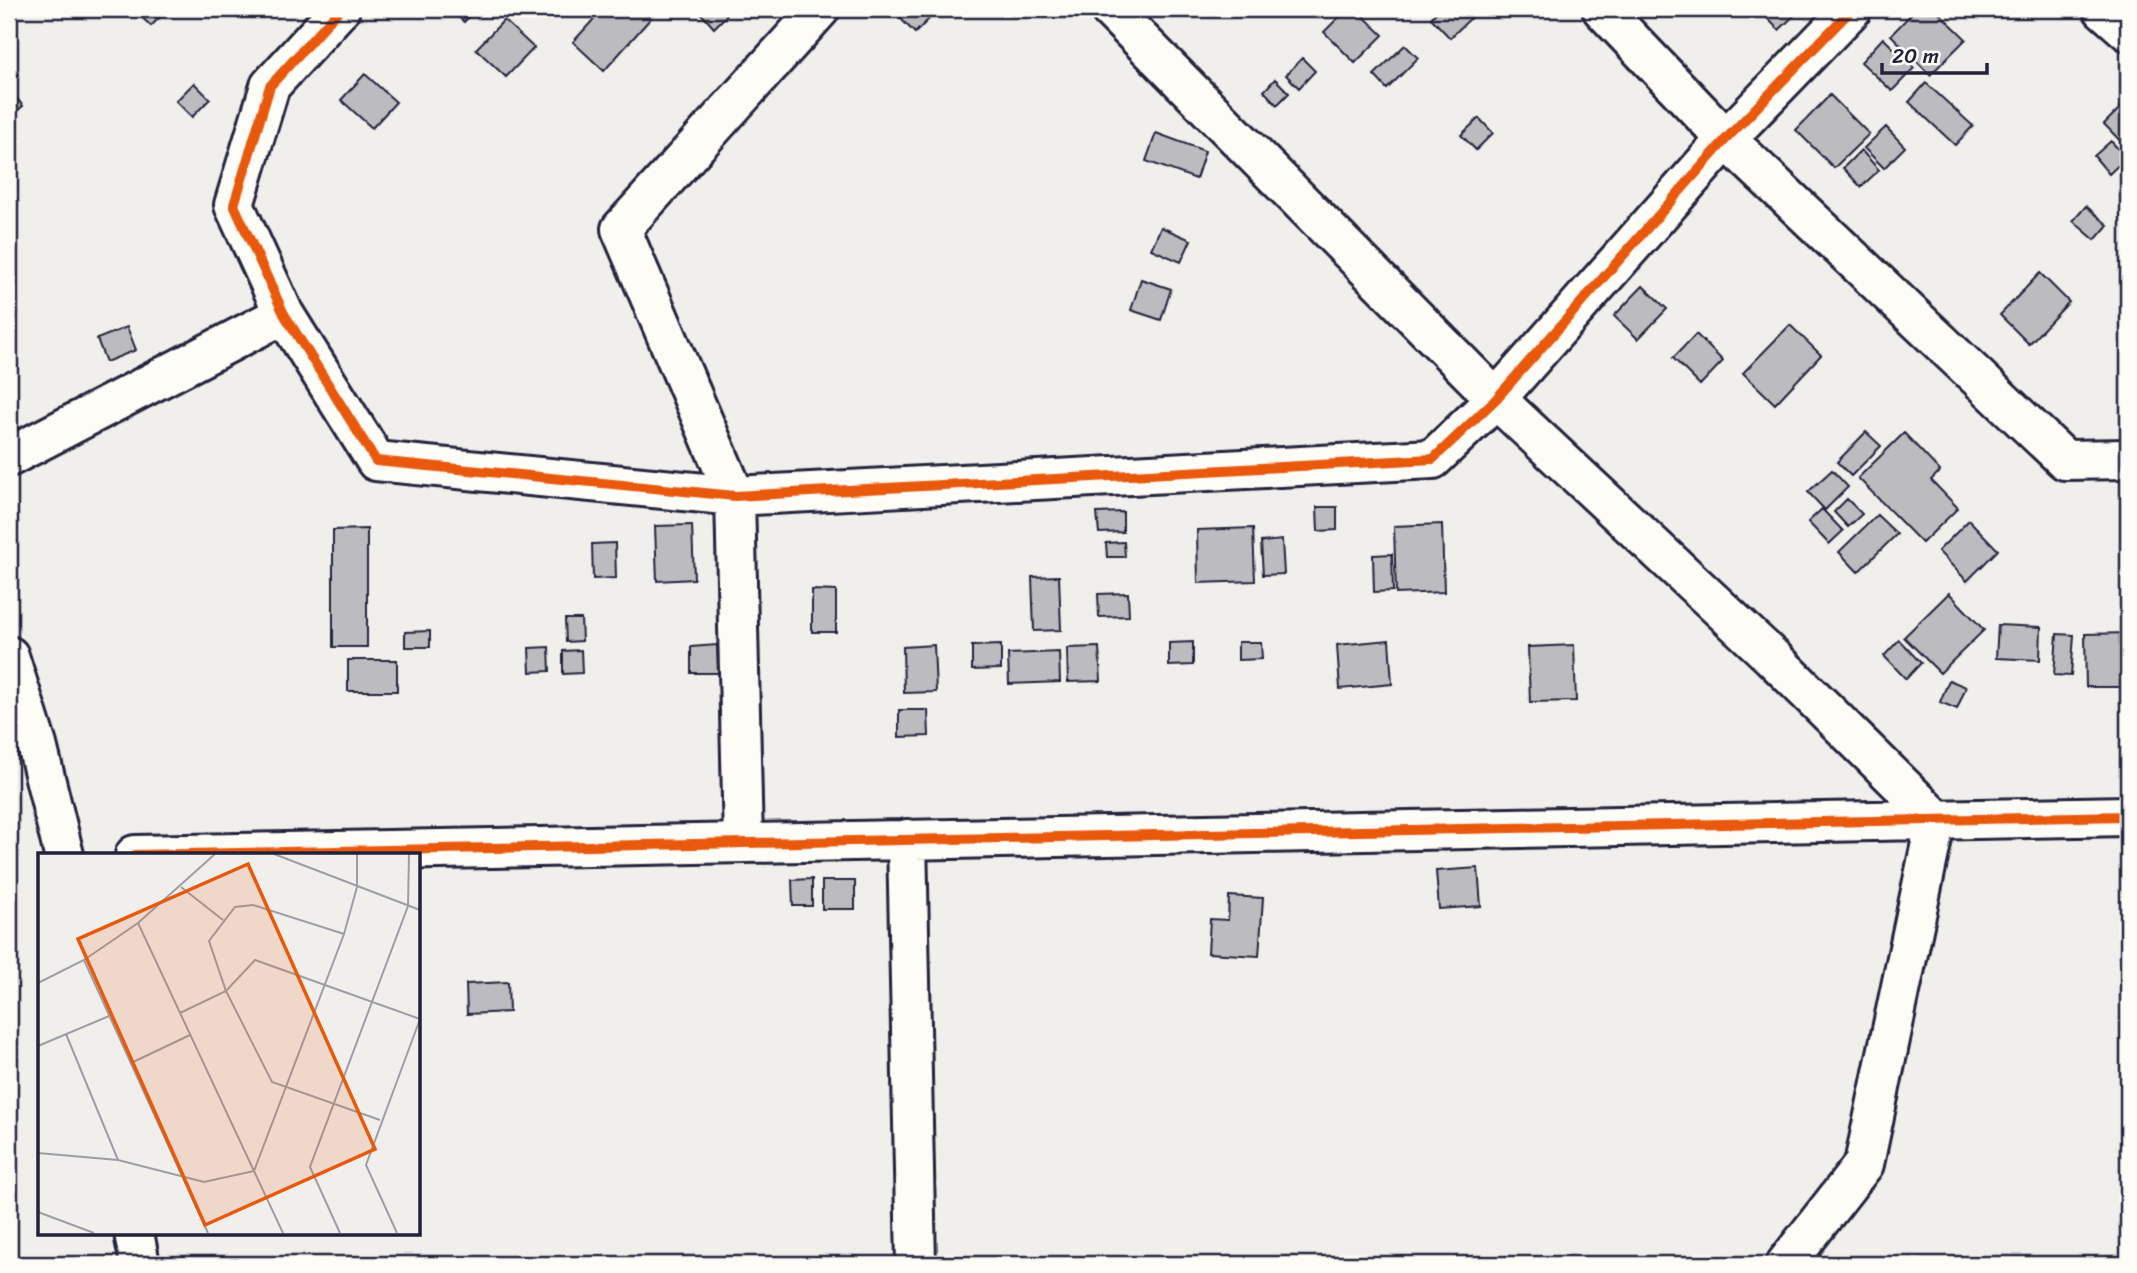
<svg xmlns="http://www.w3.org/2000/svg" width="2137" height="1273" font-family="Sriracha,sans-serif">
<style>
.building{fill:#bcbcc0;stroke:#22223b;stroke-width:2}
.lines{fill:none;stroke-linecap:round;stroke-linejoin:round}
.street-casing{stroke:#22223b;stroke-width:44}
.street{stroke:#fdfcf7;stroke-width:38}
.cycleway-casing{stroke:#fdfcf7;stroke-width:15}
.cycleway{stroke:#e8590c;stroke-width:10}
.inset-road{fill:none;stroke:#9e9da5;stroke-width:2}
.view{fill:#e8590c;fill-opacity:0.15;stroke:#e8590c;stroke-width:3.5}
.inset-edge{fill:none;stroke:#22223b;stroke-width:3.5}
</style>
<rect width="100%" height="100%" fill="#f0efec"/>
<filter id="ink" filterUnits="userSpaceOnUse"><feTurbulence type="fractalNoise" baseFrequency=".0143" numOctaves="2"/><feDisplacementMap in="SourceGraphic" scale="14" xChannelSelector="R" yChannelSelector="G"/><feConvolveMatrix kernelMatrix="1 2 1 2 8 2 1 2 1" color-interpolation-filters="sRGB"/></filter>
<g filter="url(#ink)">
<path class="building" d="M133,9H168L151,26Z
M450,9H476L464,22Z
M603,9H641L651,18L604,71L573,42Z
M697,9H720L727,15L714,28Z
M909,9H939L915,33L900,18Z
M1347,9H1356L1383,35L1355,63L1324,32Z
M1439,9H1480L1450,38L1431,18Z
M1758,9H1801L1779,30Z
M1916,9H1935L1966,39L1930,75L1891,35Z
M504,20L534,48L506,77L476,49Z
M1883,38L1914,68L1892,91L1861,62Z
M1405,45L1418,58L1387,89L1374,75Z
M1302,58L1315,71L1299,88L1286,75Z
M365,74L396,102L372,128L341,100Z
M1275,79L1289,93L1277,105L1264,91Z
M194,83L210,99L192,117L176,101Z
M1926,83L1973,126L1955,145L1909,102Z
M9,89L23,106L9,118Z
M1830,95L1869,134L1834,168L1796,130Z
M2128,100V149L2104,124Z
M1479,118L1493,133L1476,150L1461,135Z
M1886,127L1905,147L1884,168L1864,148Z
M1156,133L1205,151L1196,179L1146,161Z
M2111,141L2126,158L2109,174L2094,156Z
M1861,150L1879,170L1861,187L1843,168Z
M2086,206L2108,225L2095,240L2073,221Z
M1161,227L1191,240L1181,262L1151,249Z
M2040,273L2069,302L2029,344L2000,315Z
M1141,279L1171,289L1161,320L1131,310Z
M1643,286L1667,309L1638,339L1614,316Z
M1790,325L1821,355L1775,404L1743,373Z
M127,327L136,350L106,362L97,339Z
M1696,334L1723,361L1700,385L1673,358Z
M1866,432L1881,446L1851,476L1837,462Z
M1904,433L1940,471L1931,480L1958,508L1922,543L1858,478Z
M1832,470L1848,487L1825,510L1808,492Z
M1847,499L1862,514L1848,527L1834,512Z
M1317,507H1337V530L1318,531Z
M1822,509L1843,531L1829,544L1808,522Z
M1123,512V532L1099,533L1097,513Z
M1877,515L1897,534L1858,572L1839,552Z
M1969,520L1998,550L1967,581L1938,551Z
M1442,524L1444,592L1396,594L1394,526Z
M692,525L694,579L657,581L655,526Z
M1253,528L1255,581L1198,583L1197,530Z
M367,529V647H333V530Z
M1282,540L1284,574L1263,575L1261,542Z
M1124,542L1125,557H1107L1106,543Z
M615,543L616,578L593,579L592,544Z
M1392,554L1393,591L1374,592L1373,555Z
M1059,576L1061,630L1034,631L1032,577Z
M812,590L836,591V632H812Z
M1128,593L1129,616L1099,617L1098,594Z
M1949,593L1984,630L1940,673L1904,637Z
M565,619H581L582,641L566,642Z
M1998,625L2041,627L2040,660L1996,658Z
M430,631V647H405V632Z
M2128,633V687H2086L2085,634Z
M2057,634L2074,635L2071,676L2054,675Z
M1389,640L1392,684L1340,689L1337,645Z
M1899,640L1921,663L1906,679L1884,656Z
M1193,642V665L1169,666V643Z
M1238,642H1261L1262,659L1238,660Z
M717,645L718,673H691V647Z
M934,645L936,692L904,693L903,647Z
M1001,645V669L972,670V646Z
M1574,645L1576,701L1530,702L1528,647Z
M549,647L550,671L530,672L529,648Z
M1099,647L1101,681L1068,682L1067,648Z
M581,650L582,673L563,674V651Z
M1059,652L1060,682L1009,684L1008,654Z
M348,660H397V691H348Z
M1949,680L1966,687L1957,709L1940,702Z
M899,710H928L929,736L899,737Z
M1478,868L1481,906L1439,909L1436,871Z
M812,879V906H793L792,880Z
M822,881H855V909H822Z
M1229,896L1263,898L1259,956L1208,953L1210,919L1228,920Z
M508,982L509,1012L467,1014L466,984Z"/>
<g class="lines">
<g class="street-casing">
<path id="street" d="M340,9L270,86L234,205L284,314L376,461L735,496L1433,459L1496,399L1726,139L1852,9
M1110,9L1496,399L1771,656L1936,819L1864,1164L1786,1264
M1602,9L1726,139L2065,460L2128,459
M2103,9L2128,31
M9,457L284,314
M9,656L37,745L64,855
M907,839L916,1264
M743,843L735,496L621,229L820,9
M135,855L2128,816
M134,1233L140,1264"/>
</g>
<use href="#street" class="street"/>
<g class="cycleway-casing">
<path id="cycleway" d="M340,9L270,86L234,205L284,314L376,461L735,496L1433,459L1496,399L1726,139L1852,9
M135,855L2128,816"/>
</g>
<use href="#cycleway" class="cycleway"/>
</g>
</g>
<g transform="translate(38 853)">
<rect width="382" height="382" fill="#f0efec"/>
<path class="inset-road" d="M236,1L382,57M143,34L185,67M100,70L245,380M306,81L215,52L197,54L171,88L188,138L234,229L342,267M46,107L170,380M0,130L46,107L100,70L177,1M142,160L188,138L217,107L382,166M28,181L80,307M0,193L71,163M93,210L152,182M0,300L80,307L166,329L216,318L306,81L319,34V1M0,359L56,380M302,380L272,314L370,53L371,1M359,380L328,312L382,166"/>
<path class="view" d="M210,11L337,296L167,372L40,86Z"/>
<rect width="382" height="382" class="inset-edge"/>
</g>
<rect width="2137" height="1273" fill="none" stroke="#fdfcf7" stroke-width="35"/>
<rect x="18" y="18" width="2102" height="1238" fill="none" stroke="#22223b" stroke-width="2.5" filter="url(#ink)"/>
<path d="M1882 63v10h105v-10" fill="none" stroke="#22223b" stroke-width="3.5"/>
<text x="1892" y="63" font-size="21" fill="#22223b" stroke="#fdfcf7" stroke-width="5" paint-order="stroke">20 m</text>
</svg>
